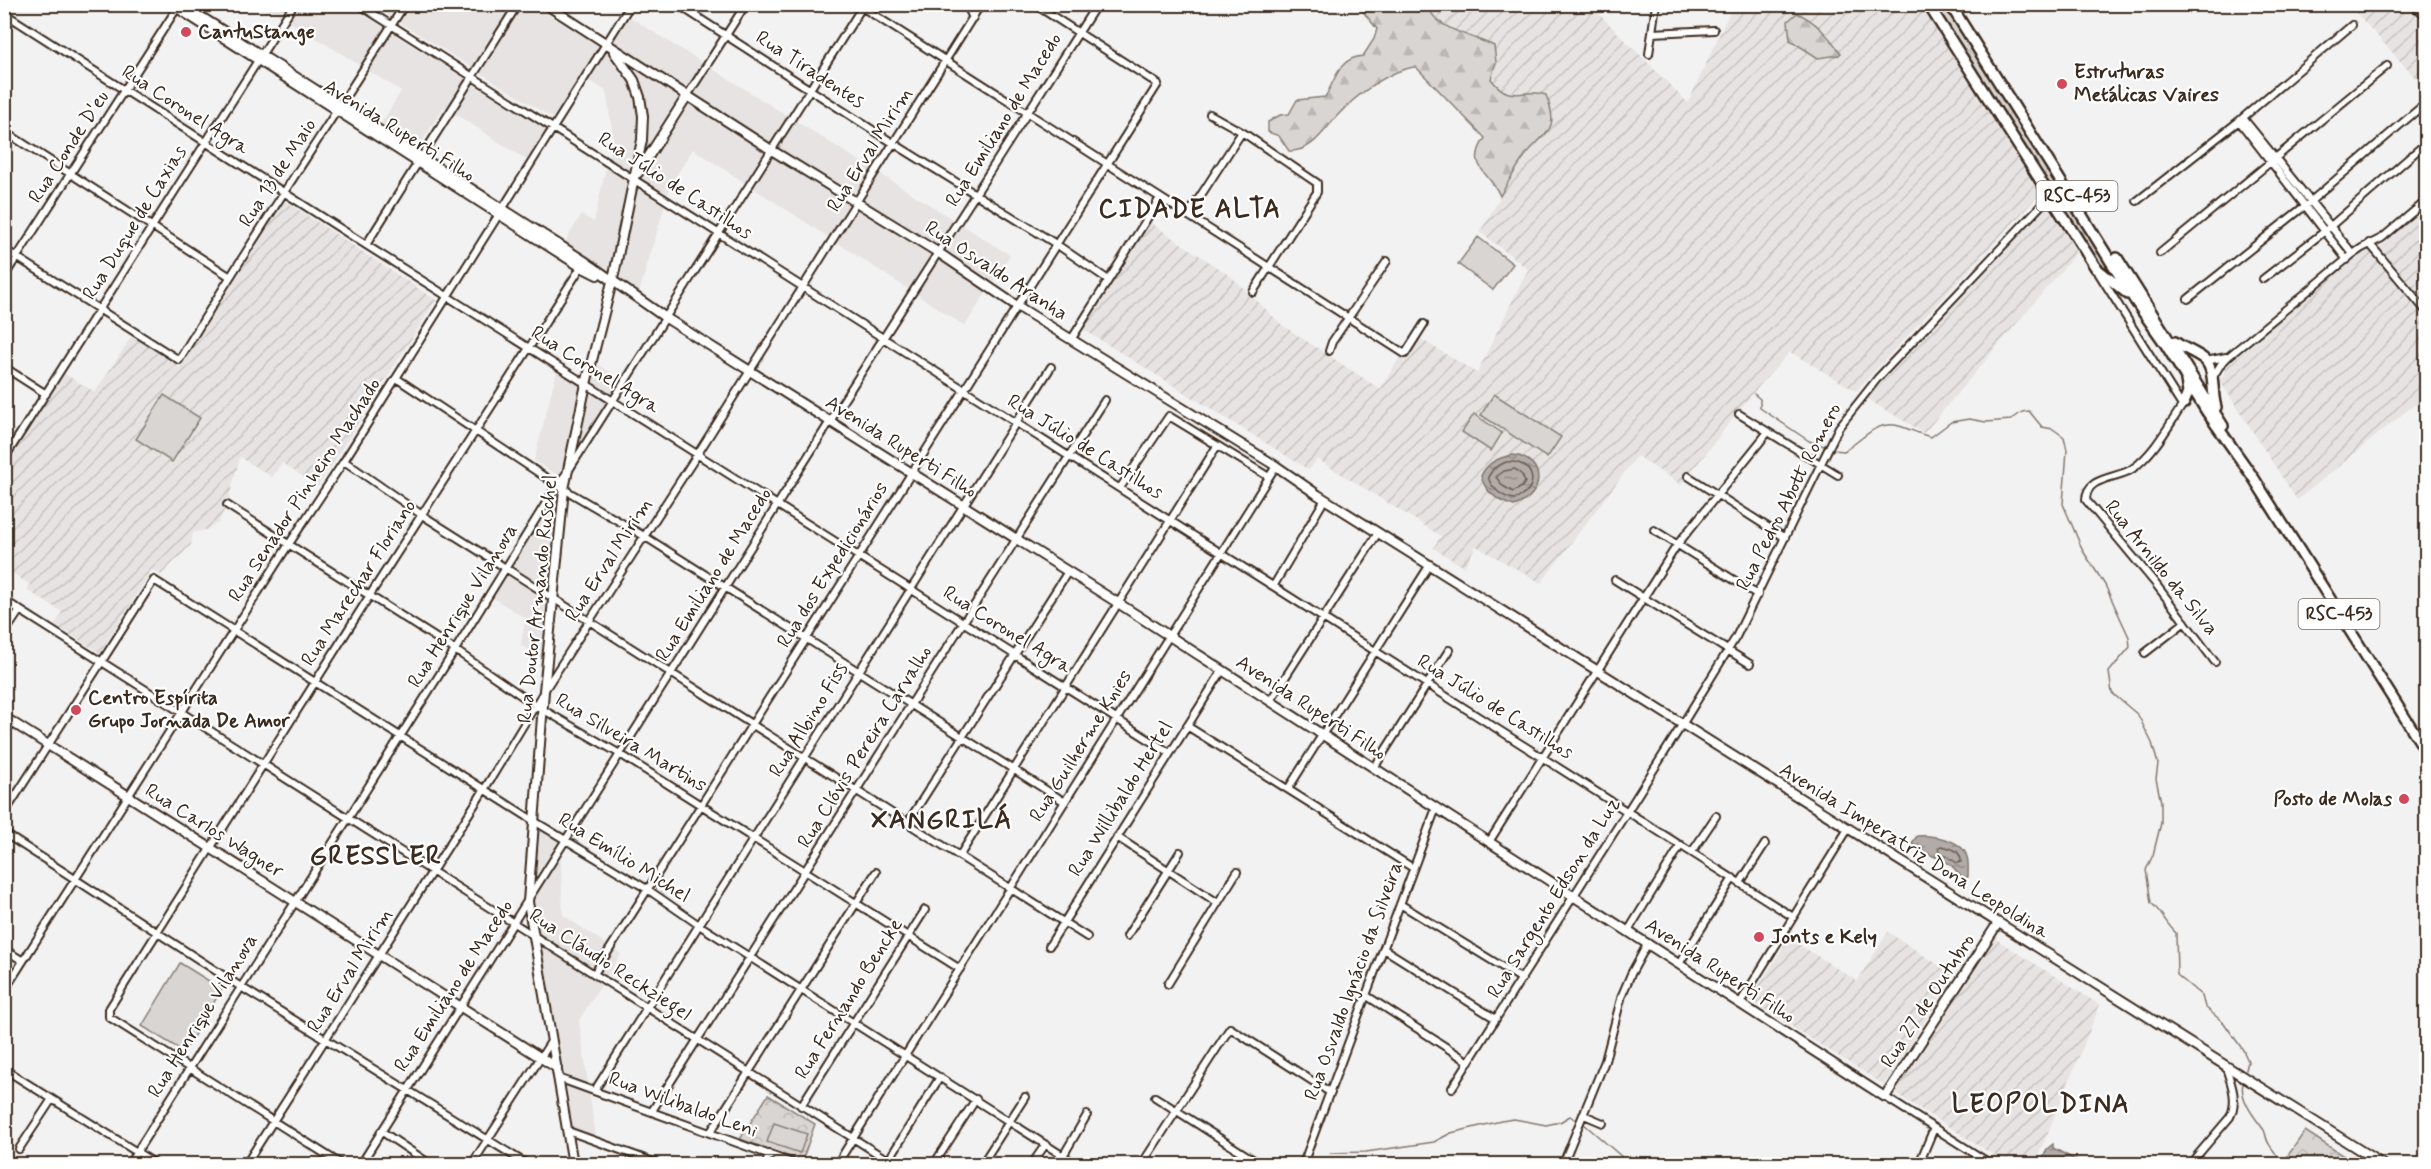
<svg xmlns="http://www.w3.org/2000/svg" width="2431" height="1169" font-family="Mynerve,sans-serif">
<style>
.built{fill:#e6e3e2}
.industrial{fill:url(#industrial-furrows)}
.grass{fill:url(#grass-tufts);stroke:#8a8078;stroke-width:1.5}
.forest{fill:url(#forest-firs);stroke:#8a8078;stroke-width:1.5}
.park{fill:url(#park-crowns);stroke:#8a8078;stroke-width:1.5}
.garden{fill:#d8d5d2;stroke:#8a8078;stroke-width:1.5}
.water{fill:url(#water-ripples);stroke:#827770;stroke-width:1.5}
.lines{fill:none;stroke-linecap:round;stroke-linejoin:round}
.shore{stroke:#6b5e55;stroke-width:1.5}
.stream{stroke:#827770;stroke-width:1.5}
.minor-casing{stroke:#3b2a1e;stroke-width:10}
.major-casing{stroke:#3b2a1e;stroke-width:12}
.highway-casing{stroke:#3b2a1e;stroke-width:14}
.minor{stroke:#fff;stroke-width:6}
.major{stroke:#fff;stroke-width:8}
.highway{stroke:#fff;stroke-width:9}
.poi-dot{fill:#d1495b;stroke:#fff;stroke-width:2}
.labels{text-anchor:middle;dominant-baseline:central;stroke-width:4.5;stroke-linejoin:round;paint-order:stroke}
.shield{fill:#fff;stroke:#766a62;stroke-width:1.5}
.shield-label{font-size:18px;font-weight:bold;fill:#3b2a1e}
.poi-label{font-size:20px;font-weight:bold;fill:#3b2a1e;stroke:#fff;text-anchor:start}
.street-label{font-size:20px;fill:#3b2a1e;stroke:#fff}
.district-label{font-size:26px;font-weight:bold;letter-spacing:1.5px;fill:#3b2a1e;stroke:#fff}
</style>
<defs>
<pattern id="industrial-furrows" width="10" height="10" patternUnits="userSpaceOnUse" patternTransform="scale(1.5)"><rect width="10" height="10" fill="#e6e3e2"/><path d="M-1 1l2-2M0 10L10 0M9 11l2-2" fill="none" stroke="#c6c3c1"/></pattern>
<pattern id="grass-tufts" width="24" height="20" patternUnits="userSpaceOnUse" patternTransform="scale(1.5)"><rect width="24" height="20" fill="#d8d5d2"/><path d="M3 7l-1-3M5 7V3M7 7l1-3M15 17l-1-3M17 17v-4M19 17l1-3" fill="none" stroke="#bab7b4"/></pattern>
<pattern id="forest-firs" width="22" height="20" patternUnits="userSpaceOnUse" patternTransform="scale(1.5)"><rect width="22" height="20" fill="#d8d5d2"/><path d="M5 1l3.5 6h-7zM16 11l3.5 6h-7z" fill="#bab7b4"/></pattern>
<pattern id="park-crowns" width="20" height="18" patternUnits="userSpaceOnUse" patternTransform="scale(1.5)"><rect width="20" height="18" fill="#d8d5d2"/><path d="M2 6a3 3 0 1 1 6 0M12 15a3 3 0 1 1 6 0" fill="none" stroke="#bab7b4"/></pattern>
<pattern id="water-ripples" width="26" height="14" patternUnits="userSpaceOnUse" patternTransform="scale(1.5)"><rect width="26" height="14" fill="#b2aba7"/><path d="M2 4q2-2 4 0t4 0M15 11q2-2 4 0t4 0" fill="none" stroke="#928b87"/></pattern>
</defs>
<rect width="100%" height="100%" fill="#f3f2f2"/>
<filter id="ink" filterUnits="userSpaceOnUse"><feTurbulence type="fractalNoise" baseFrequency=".0167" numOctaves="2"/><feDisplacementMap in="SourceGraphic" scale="12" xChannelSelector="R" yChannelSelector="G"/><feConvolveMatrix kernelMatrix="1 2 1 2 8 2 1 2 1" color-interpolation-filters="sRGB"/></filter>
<g filter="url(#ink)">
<path class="built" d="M263,5H348L546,130L527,160L444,107L417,149L380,126L401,91Z
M372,5H533L600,47L554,119Z
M628,16L1010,255L965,326L693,149L671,184L639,293L563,245L581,215L594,222L613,136L606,91L588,80Z
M596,363L621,379L559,476L534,461L557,370L588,390Z
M556,496L553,538L541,658L521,645L525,618L492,597Z
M538,829L560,842L563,915L621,954L579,1020L596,1139L570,1130L532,906Z"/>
<path class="industrial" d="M1360,5H1590L1688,103L1733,5H1920L2040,194L1856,391L1790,352L1752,394L1681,485L1637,456L1541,583L1476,546L1464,567L1433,548L1441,536L1317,459L1309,470L1081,328L1148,221L1233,278L1282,325L1380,389L1401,355L1407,358L1419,338L1477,373L1528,269L1480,232L1517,168Z
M2349,5H2426V90L2421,84Z
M285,201L436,300L318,486L282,463L272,477L240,457L227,505L218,523L205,530L193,533L191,545L161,575L152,570L100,653L55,625L62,612L27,590L30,585L5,568L4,531L9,524L5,521V465L63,373L95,392L132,336L180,367Z
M2047,206L2077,252L1924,433L1867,399Z
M2426,208V409L2419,401L2297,500L2220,381L2227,366L2368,247L2374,252Z
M1888,932L1954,975L1884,1085L1750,1000L1789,938L1857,981Z
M1994,938L2100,1005L2035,1164H2008L1895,1093Z"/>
<path class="grass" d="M1931,5H1946L2118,281L2102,270Z"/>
<path class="forest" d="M1357,4L1433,5L1430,10C1437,29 1476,37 1494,46L1496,62L1491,79C1512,106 1522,86 1546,95C1561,133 1545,130 1525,156C1516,168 1508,183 1500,196C1490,172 1465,167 1485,138L1416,67C1390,69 1354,97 1337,116C1323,131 1312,152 1289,151L1279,136L1268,132V122L1280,115L1289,114L1297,100L1325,97C1336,79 1338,58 1363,56L1374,39L1377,29Z
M1797,13C1816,21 1829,37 1841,53L1839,55L1818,58L1790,40L1788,21Z"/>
<path class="park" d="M768,1095L815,1124L802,1161L740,1139Z
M2305,1131L2356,1164H2282Z"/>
<path class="garden" d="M1478,237L1513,264L1493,290L1458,264Z
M1494,394L1561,437L1547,458L1481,415Z
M164,395L200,418L172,462L136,439Z
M1474,414L1502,433L1491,451L1462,432Z
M180,963L222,989L184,1052L142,1026Z
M774,1123L807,1134L800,1153L767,1142Z"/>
<path class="water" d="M1513,455C1546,459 1546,495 1514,506C1498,501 1485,492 1481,476C1487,462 1500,457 1513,455Z
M1917,836C1932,835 1963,839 1967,857C1969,863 1968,871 1968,877L1963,878L1950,864L1914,847L1912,843Z
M2053,1144V1148L2076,1160L2074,1164H2041L2047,1149Z"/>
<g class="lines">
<path class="shore" d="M1506,462C1534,459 1543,490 1514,499C1502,497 1492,489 1488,477L1494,468Z
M1515,469L1522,475L1525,482L1522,487L1513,492L1503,486L1496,477L1504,471Z
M1941,846C1951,848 1961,850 1961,862L1957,863L1939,851L1938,848Z"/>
<path class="stream" d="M1754,394L1760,399V408L1809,441L1824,446
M1833,450L1844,451C1862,441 1876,419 1899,426C1910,429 1919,434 1931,437L1951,422L1969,419L1986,422L2011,420L2022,412L2029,411L2042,427L2053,429L2064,437L2067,450L2063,504L2083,551L2105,585L2129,637L2130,647L2109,672L2112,693L2138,715L2152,743L2158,764L2156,779L2161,802V823L2153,855L2146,870L2151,903C2162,912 2166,924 2176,933L2177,975L2202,996L2205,1007L2224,1023L2243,1050L2248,1061L2246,1070
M2243,1083C2239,1099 2255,1118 2264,1130C2266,1134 2266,1140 2269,1144C2273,1151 2279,1156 2281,1164
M1584,1124L1630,1164
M1330,1153L1366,1152L1434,1142L1451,1133L1501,1121L1514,1119L1546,1125L1560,1122L1570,1116L1577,1121"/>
<g class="minor-casing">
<path id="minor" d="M358,4L1793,917
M677,4L893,143L1056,244L1107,279
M857,4L1405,354L1424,324
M966,4L973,18
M2411,4L2426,15
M4,13L366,245L1170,753
M1652,33L1714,30
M1649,54L1656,4
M687,96L746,4
M1210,114L1242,132L1317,183V192L1253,292
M2243,118L2353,254
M2239,121L2347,260
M4,131L229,276
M2137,201L2239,121L2352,25
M1188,215L1242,132
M2369,243L2426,311
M366,245L518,4
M4,249L179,360C251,240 330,123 405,4
M2160,253L2387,66
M2099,274L2182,406
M4,277L179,5
M2263,279L2325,231L2426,143
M2188,299L2311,201L2421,107
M1071,340L1160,198
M1329,351L1332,342L1387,261
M2206,361L2226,357
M4,367L46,394
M2213,377L2221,364L2229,356L2353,254L2362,248L2382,238L2426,201
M396,378L557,485L644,536L1065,802
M2184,403C2169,425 2154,454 2132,469C2117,479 2086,476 2086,500L2155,583L2215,662
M1739,414L1838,475
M4,459L294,4
M344,461L422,515L1087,937
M1688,476L1785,538
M1120,488L1169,416L1269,477
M227,505L455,650L535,705L620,754L960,969
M1654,530L1758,595
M1615,580L1750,664
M1274,585L1325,499
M4,600L894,1164
M4,634L20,610
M2145,653L2185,622
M1270,701L1378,533
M1187,726L1413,868
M1374,768L1449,650
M1288,789L1429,566
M4,814L154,580L534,821L647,889L699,925L1076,1164
M908,822L1067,573
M4,833L241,987L527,1164
M1117,837L1218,903
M1489,842L1677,545L1768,432
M1692,852L1716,816
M960,855L1217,446
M1740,883L1765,844
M1400,904L1522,979
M1628,931L1681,845
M1127,936L1180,852
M1049,946L1222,671
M4,949L23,961
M1384,949L1496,1019
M1679,964L1733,878
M594,974L1158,84L1034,4
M1168,984L1237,872
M4,991L289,544L344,461L631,4
M1367,996L1469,1062
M1740,1003L1848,829
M4,1069L156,1164
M558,1078L795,1164
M1452,1088L1682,725L1736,637L1839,427L1877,379L2049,197
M595,1090L1051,367
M1155,1097L1260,1164
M1885,1097L1991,1164
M801,1106L925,910
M652,1111L1105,400
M1584,1115L1603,1123
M381,1131L430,1164
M568,1131L659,1164
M710,1133L876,872
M19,1149L52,1099
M1063,1156L1087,1115
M888,1161L940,1077
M129,1164L455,650L557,485L567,473L864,4
M246,1164L484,790L544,691L697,455L981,4
M341,1164L109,1017V1009L370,595L583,264
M361,1164L829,423L1097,4
M472,1164L552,1040
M766,1164L769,1154
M837,1164L1276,466
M934,1164L976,1099
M982,1164L1025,1097
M1032,1164L1045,1145
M1142,1164L1230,1028L1331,1093
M1303,1164L1436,808
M1563,1164L1605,1061L1622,995L1631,974L1648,943
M1919,1164L1934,1128
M2190,1164L2230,1117C2238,1101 2232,1085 2226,1068"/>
</g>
<g class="major-casing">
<path id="major" d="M171,4L581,267L597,275
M181,4L583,260L666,318L1118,603L1885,1097L1998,923
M545,4L773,151L939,253L1017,306L1276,466L1318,495L2382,1164
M638,173L687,96
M4,717L557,1068
M573,1164L528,902L544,691L564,489L586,384L615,270L642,140L643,116L640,97L634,80L614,52"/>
</g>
<g class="highway-casing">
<path id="highway" d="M1928,4L2096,268L2128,294
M1950,4L2136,302L2166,345L2207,412L2253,477L2426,751
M2117,258L2223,426
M2175,342C2184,349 2197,353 2205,360C2216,371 2211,393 2216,407
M2184,403L2188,393L2186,380"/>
</g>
<use href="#minor" class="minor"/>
<use href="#major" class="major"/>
<use href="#highway" class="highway"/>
</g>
</g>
<g class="poi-dot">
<circle cx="186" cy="32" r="6"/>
<circle cx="2062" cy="84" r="6"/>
<circle cx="76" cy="710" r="6"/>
<circle cx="2404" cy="799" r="6"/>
<circle cx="1759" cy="937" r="6"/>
</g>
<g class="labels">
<g class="shield">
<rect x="2036.5" y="181" width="81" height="30" rx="4.5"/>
<rect x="2298.5" y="599" width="81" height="30" rx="4.5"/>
</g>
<g class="shield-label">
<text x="2077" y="196">RSC-453</text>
<text x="2339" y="614">RSC-453</text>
</g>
<g class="poi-label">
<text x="198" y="32">CantuStange</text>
<text x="2074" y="72">Estruturas<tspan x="2074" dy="23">Metálicas Vaires</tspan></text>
<text x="88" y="698">Centro Espírita<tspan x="88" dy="23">Grupo Jornada De Amor</tspan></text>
<text x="2392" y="799" text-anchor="end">Posto de Molas</text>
<text x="1771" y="937">Jonts e Kely</text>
</g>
<g class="street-label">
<text transform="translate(810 70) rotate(33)">Rua Tiradentes</text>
<text transform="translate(185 110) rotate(33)">Rua Coronel Agra</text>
<text transform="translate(1004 120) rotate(-58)">Rua Emiliano de Macedo</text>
<text transform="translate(399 131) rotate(32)">Avenida Ruperti Filho</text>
<text transform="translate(69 147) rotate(-57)">Rua Conde D'eu</text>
<text transform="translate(870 150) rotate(-58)">Rua Erval Mirim</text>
<text transform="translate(278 173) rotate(-57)">Rua 13 de Maio</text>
<text transform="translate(675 186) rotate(33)">Rua Júlio de Castilhos</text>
<text transform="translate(135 223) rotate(-58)">Rua Duque de Caxias</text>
<text transform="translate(996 271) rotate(33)">Rua Osvaldo Aranha</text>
<text transform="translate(595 370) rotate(32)">Rua Coronel Agra</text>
<text transform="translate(901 447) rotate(32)">Avenida Ruperti Filho</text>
<text transform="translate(1085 447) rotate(32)">Rua Júlio de Castilhos</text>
<text transform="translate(305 490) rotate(-57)">Rua Senador Pinheiro Machado</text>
<text transform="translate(1789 497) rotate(-63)">Rua Pedro Abott Romero</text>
<text transform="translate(609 560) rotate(-57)">Rua Erval Mirim</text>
<text transform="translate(833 565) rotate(-58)">Rua dos Expedicionários</text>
<text transform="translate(2161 568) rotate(51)">Rua Arnildo da Silva</text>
<text transform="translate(714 575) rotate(-58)">Rua Emiliano de Macedo</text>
<text transform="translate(359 583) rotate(-57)">Rua Marechar Floriano</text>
<text transform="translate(538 599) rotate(-84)">Rua Doutor Armando Ruschel</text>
<text transform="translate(463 606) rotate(-58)">Rua Henrique Vilanova</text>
<text transform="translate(1007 630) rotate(32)">Rua Coronel Agra</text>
<text transform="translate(1495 707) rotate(32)">Rua Júlio de Castilhos</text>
<text transform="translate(1311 708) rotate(33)">Avenida Ruperti Filho</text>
<text transform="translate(809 720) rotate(-58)">Rua Albino Fiss</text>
<text transform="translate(631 743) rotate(31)">Rua Silveira Martins</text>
<text transform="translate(1081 746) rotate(-58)">Rua Guilherme Knies</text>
<text transform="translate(865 747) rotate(-58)">Rua Clóvis Pereira Carvalho</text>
<text transform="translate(1121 799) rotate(-58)">Rua Willibaldo Hertel</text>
<text transform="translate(214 831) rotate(32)">Rua Carlos Wagner</text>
<text transform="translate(1914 851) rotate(32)">Avenida Imperatriz Dona Leopoldina</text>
<text transform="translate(624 858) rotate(32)">Rua Emílio Michel</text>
<text transform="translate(1554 898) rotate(-58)">Rua Sargento Edson da Luz</text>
<text transform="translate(610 965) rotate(33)">Rua Cláudio Reckziegel</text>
<text transform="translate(350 971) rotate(-58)">Rua Erval Mirim</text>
<text transform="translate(1720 971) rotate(33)">Avenida Ruperti Filho</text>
<text transform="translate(1354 981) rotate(-70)">Rua Osvaldo Ignácio da Silveira</text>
<text transform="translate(454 986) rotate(-57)">Rua Emiliano de Macedo</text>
<text transform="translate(849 999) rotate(-58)">Rua Fernando Bencke</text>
<text transform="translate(1928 1001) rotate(-57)">Rua 27 de Outubro</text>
<text transform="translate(203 1016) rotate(-58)">Rua Henrique Vilanova</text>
<text transform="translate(683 1105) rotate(20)">Rua Wilibaldo Leni</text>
</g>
<g class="district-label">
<text x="1190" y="210">CIDADE ALTA</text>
<text x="942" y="821">XANGRILÁ</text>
<text x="376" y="857">GRESSLER</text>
<text x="2041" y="1105">LEOPOLDINA</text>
</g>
</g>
<rect width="2431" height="1169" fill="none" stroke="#fff" stroke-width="24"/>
<rect x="12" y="12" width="2407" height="1145" fill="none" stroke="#3b2a1e" stroke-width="2" filter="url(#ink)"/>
</svg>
